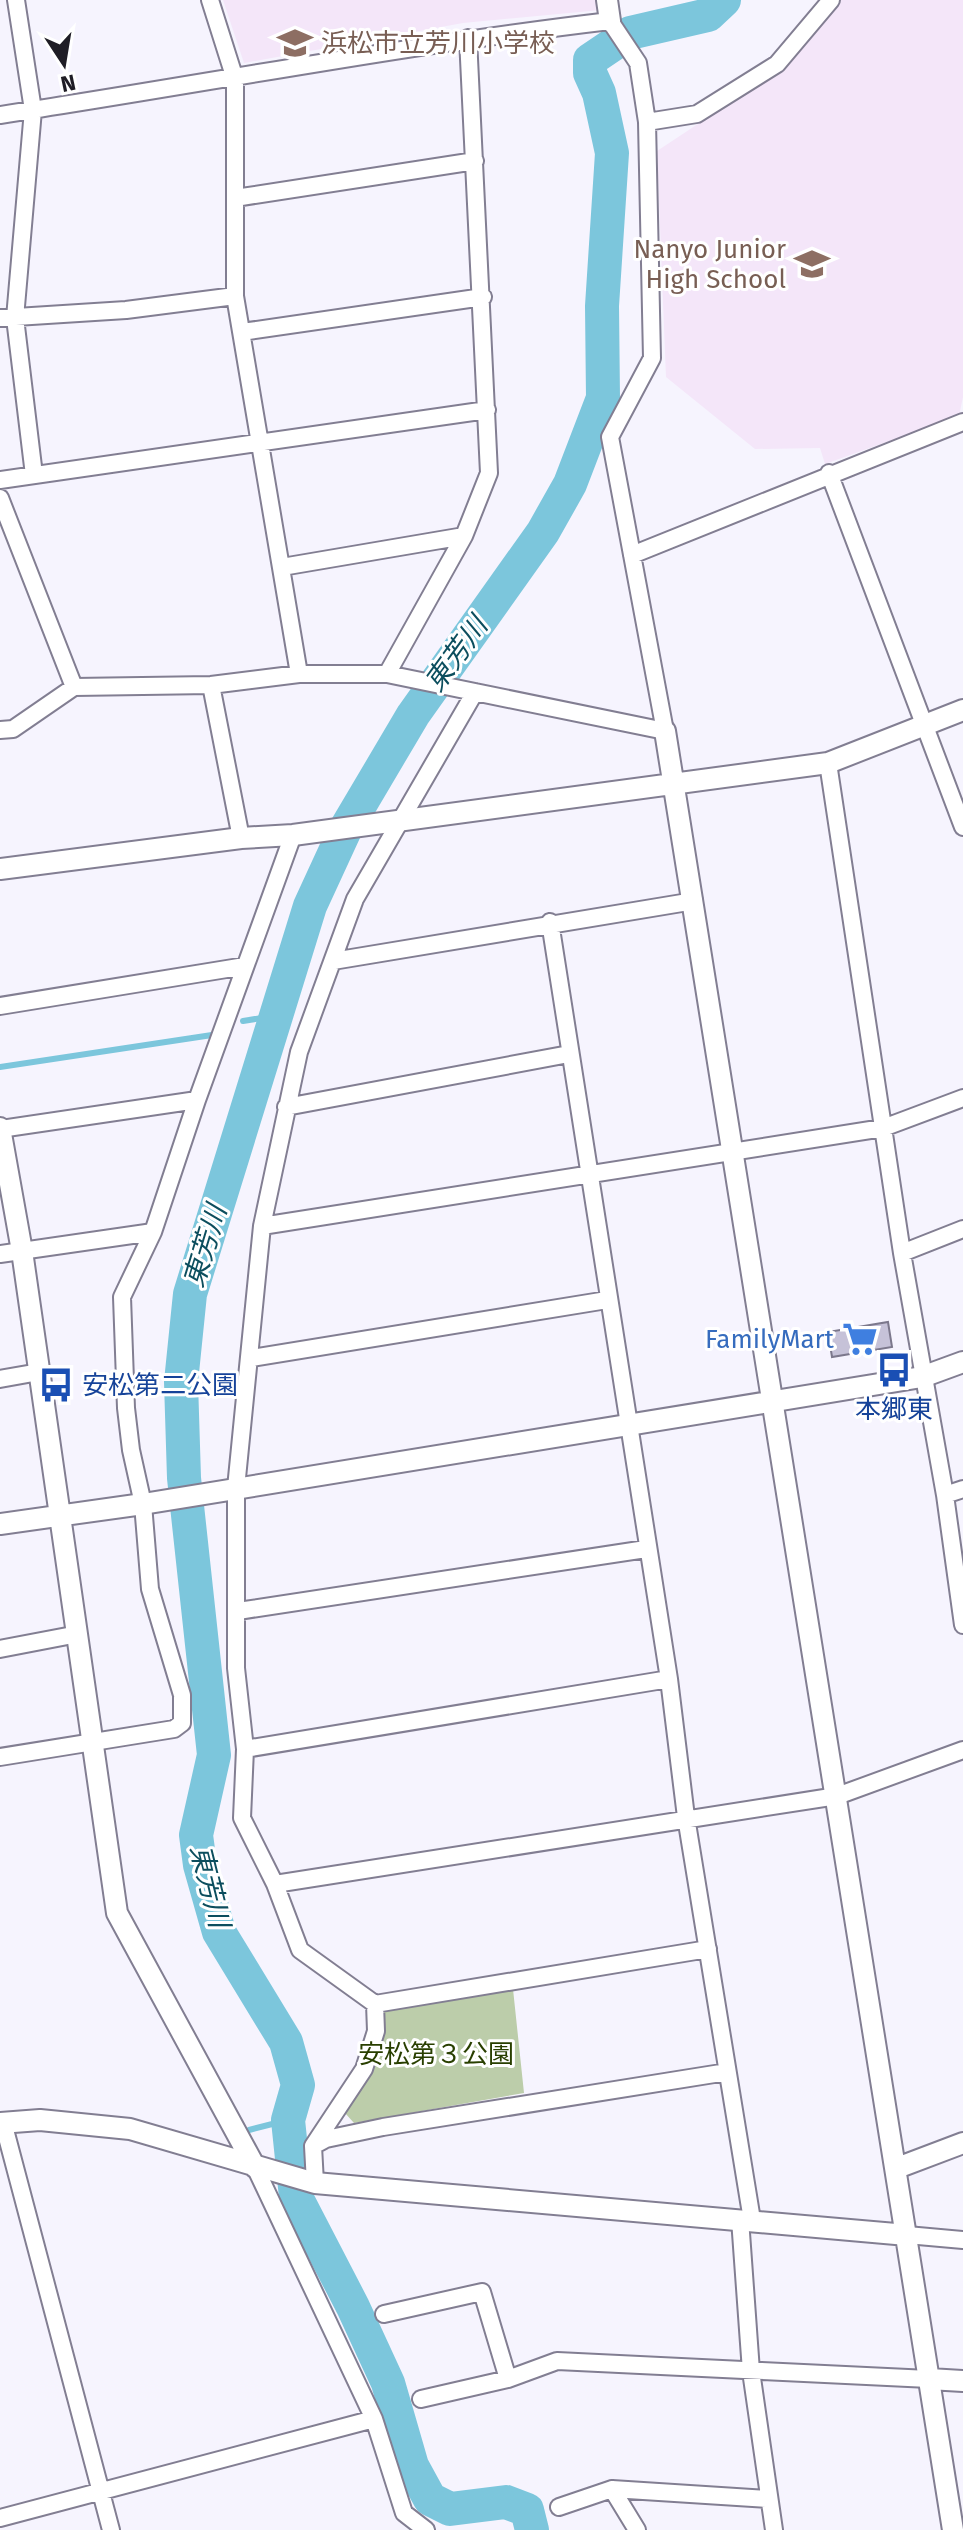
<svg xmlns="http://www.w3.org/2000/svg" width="963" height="2530" font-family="'Fira Sans','Noto Sans JP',sans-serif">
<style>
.education{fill:#f4e6f9}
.green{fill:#bccdaa}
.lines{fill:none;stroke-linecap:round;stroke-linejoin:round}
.stream{stroke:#7cc6dc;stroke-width:6}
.river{stroke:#7cc6dc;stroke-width:34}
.building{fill:#c6c2d8;stroke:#7c788c;stroke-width:2}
.minor-casing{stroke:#827e92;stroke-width:20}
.tertiary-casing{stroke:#827e92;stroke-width:24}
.minor{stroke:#fff;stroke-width:16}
.tertiary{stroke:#fff;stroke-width:20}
.labels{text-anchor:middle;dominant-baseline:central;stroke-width:6;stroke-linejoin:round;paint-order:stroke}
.education-label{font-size:26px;fill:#785e54;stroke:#fff;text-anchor:start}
.shop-label{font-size:26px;fill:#366cbe;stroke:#fff;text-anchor:end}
.transit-label{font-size:26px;fill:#164399;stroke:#fff;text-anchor:start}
.park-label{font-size:26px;fill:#293f00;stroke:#fff}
.water-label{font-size:28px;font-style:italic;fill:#0c4e5e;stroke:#fff}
</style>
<rect width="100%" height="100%" fill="#f6f4fe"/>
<path class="education" d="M223,0H599L601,10L463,23L244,63Z
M841,0H963V397L959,416L825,464L820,448L755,449L666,377L657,151L781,69Z"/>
<path class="green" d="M513,1989L524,2093L354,2123L345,2113C369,2076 383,2054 384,2009Z"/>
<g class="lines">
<path class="stream" d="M243,1021L274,1016
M0,1067L212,1035
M249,2130L288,2120"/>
<path class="river" d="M532,2530L527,2510L506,2502L450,2509L430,2499L412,2466L388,2383L353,2307L296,2197L288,2120L298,2085L286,2042L219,1932L200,1865L196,1835L214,1755L184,1478L181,1382L190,1294L310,906L345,830L413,715L543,532L570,484L603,398L602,306L612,153L599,93L590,73V60L630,33L708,15L724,0"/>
</g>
<path class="building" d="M888,1322L892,1347L832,1357L828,1332Z"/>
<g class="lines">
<g class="minor-casing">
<path id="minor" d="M16,0L33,110L15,318L34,475
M210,0L235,79V296L299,674
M0,115C203,84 406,45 610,21L638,63L647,122L652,358L610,437L665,731L387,674H299L211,685L74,687L13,729L0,730
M647,122L697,114L777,64L831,0
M235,198L475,161
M0,318L126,310L235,296
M242,332L483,297
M829,473L963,827
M0,480L487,410
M0,498L74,687
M632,555L963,422
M282,567L464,536
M387,674L464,536L489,473L468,38
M211,685L241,838
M475,692L355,899L299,1052L262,1226L236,1488V1668L245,1749L242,1818L275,1884L300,1950L375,2004L708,1949
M828,763L902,1253L945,1495L963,1625
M550,922L669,1679L686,1817L752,2220
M333,961L694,901
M0,1006L245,966
M286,1107L569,1054
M0,1129L197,1100
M262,1226L883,1128L963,1098
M902,1253L963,1229
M0,1254L153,1232
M252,1358L607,1300
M0,1379L39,1372
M945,1495L963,1489
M238,1611L646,1549
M0,1649L78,1634
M245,1749L669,1679
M0,1757L174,1729L182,1723V1695L150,1589L143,1504L131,1450L126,1408L122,1297L153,1232L197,1100L293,835
M275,1884L837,1796L963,1750
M3,2122L111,2530
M313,2146L326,2139L383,2127L727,2072
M255,2167L374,2419L404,2513L426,2530
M315,2183L313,2146L364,2069L376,2031L375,2004
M740,2219L751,2371L774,2530
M907,2235L963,2240
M384,2314L482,2292L508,2379
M421,2399L508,2379L557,2361L929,2379
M612,2489L637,2530
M559,2507L612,2489L769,2499
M0,2518L374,2419"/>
</g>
<g class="tertiary-casing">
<path id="tertiary" d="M607,0L610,21
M665,731L953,2530
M0,869L241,838L293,835L828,763L963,710
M0,1128L22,1251L117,1913L255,2167
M0,1524L143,1504L922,1377L963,1362
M0,2123L40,2120L130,2129L315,2183L907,2235
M897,2168L963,2143
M929,2379L963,2381"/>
</g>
<use href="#minor" class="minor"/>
<use href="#tertiary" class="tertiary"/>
</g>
<defs>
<g id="school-bare" transform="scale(2.76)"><path d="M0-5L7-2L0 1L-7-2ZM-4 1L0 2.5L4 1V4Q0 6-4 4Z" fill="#8d6e63" stroke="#fff" stroke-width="2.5" paint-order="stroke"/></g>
<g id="supermarket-bare" transform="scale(2.76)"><path d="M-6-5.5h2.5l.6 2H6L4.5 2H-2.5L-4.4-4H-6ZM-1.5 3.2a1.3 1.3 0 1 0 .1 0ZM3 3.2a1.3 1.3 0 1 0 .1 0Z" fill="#3f7fe0" stroke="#fff" stroke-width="2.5" paint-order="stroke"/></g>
<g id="bus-bare" transform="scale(2.76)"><path d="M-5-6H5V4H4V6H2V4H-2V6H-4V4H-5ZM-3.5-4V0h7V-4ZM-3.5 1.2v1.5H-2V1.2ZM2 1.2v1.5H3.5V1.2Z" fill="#1a4fb4" stroke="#fff" stroke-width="2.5" paint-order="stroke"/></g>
</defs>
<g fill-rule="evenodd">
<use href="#school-bare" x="295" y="43"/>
<use href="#school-bare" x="812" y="264"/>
<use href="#supermarket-bare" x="860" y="1339"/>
<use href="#bus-bare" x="894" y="1370"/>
<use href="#bus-bare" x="56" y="1385"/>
</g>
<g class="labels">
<g class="education-label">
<text x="321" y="43">浜松市立芳川小学校</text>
<text x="786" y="249" text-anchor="end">Nanyo Junior<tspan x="786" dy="30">High School</tspan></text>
</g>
<g class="shop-label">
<text x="834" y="1339">FamilyMart</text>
</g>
<g class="transit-label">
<text x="82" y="1385">安松第二公園</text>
<text x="894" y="1409" text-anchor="middle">本郷東</text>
</g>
<g class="park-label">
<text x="436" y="2054">安松第３公園</text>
</g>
<g class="water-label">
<text transform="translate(456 654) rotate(-54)">東芳川</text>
<text transform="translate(205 1246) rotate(-73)">東芳川</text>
<text transform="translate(210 1886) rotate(76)">東芳川</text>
</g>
</g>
<g transform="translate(64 64) rotate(168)" stroke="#ffffff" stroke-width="6" paint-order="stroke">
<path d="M0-6L14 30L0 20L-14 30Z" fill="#1f1d25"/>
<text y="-12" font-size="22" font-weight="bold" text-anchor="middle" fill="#1f1d25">N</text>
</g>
</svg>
